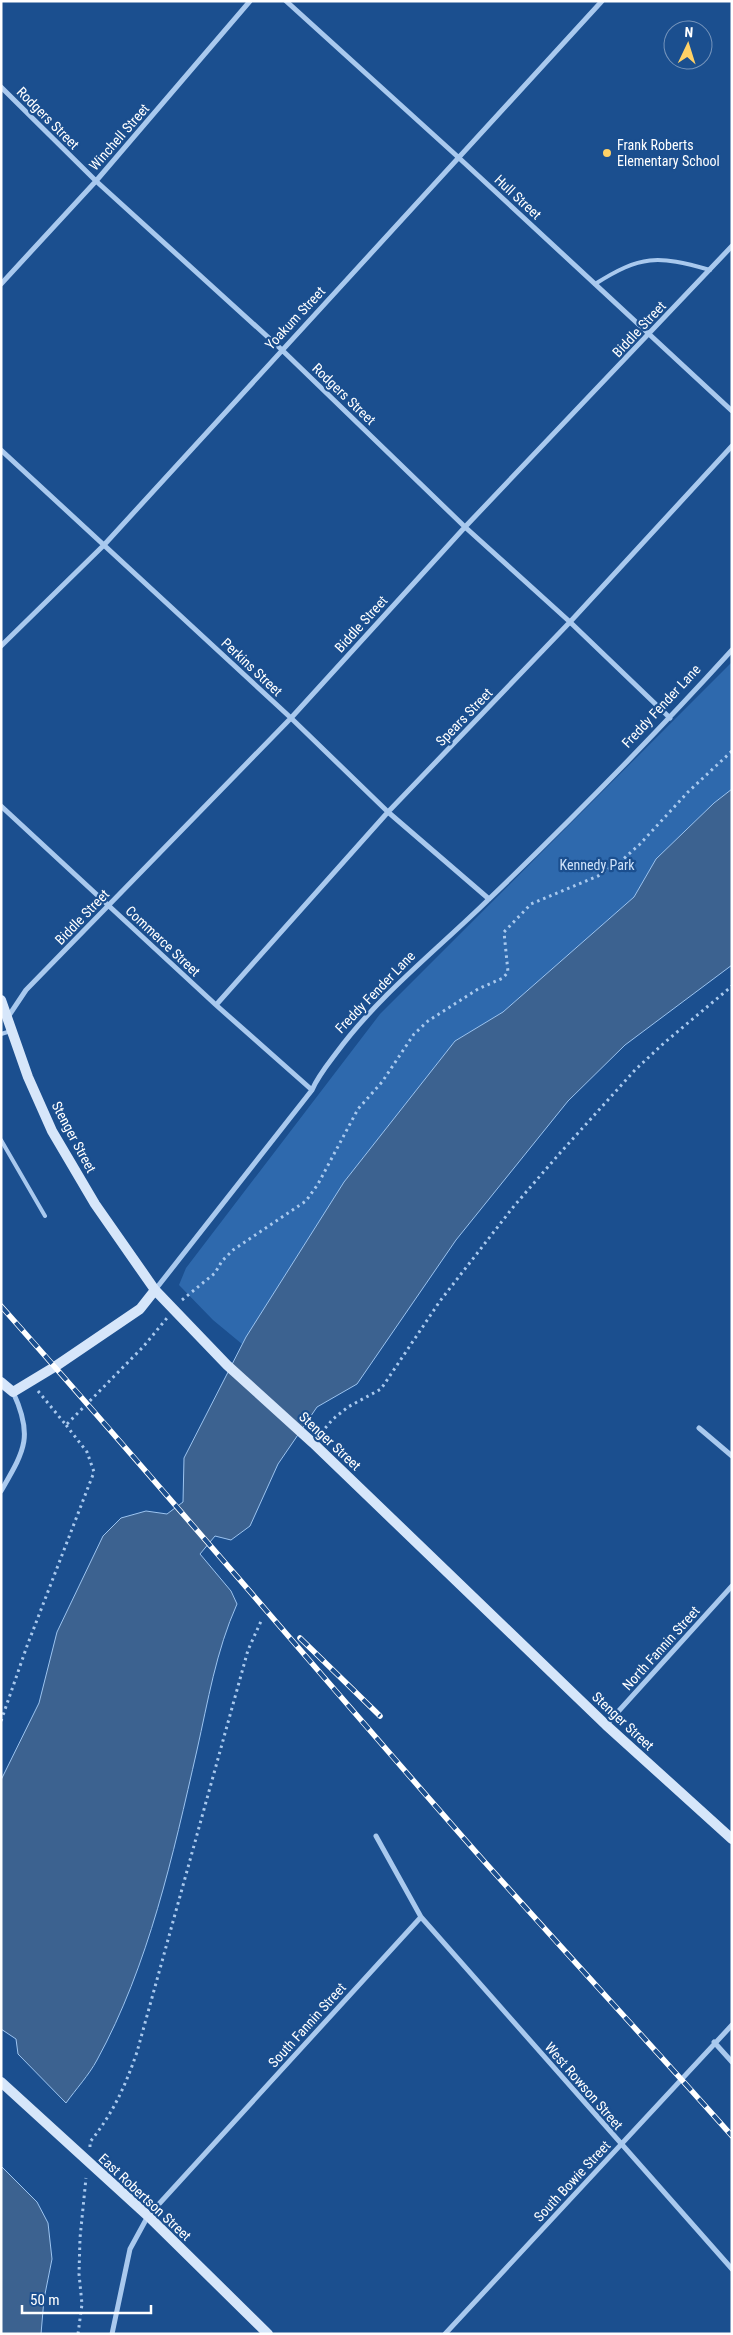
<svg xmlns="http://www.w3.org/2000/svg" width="733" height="2335" font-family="'Roboto Condensed',sans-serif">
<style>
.green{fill:#2e69ad}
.water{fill:#3c6290;stroke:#9cc4f0}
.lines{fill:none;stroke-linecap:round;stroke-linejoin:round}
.path{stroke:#a9c9ee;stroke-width:3;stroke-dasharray:2.5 4;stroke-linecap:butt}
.lane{stroke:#a9c9ee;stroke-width:4}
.street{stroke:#a9c9ee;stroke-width:5}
.secondary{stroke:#d6e6fa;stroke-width:10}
.rail-casing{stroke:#fff;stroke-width:5.5}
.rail{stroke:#1b4f8f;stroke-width:4;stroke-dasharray:11;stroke-linecap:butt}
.poi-dot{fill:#ffd166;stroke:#1b4f8f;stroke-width:2}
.labels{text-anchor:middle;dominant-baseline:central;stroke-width:4.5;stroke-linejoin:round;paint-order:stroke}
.street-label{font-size:14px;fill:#fff;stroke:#1b4f8f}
.poi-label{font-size:14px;fill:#fff;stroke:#1b4f8f;text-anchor:start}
.park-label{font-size:14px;fill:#cfe3fa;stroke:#1b4f8f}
</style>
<rect width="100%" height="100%" fill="#1b4f8f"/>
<path class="green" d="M732,662V789L714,803L656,859L634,897L503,1012L455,1041L344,1182L242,1344L213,1320L179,1285L186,1268L380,1014Z"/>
<path class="water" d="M732,789V965L625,1045L568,1101L456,1240L357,1384L317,1407L278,1464L250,1526L231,1540L215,1536L200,1554L231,1591L237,1604C216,1651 208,1701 197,1750C173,1855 149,1965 97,2060C89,2075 76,2089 66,2103L18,2054L16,2039L1,2029V1780L39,1703L57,1632L103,1536L121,1518L146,1511L167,1514L183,1502L184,1458L246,1337L344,1182L455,1041L503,1012L634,897L656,859L714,803Z
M1,2166L37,2202L48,2223L52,2259L44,2299L41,2334H1Z"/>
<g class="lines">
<path class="path" d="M182,1300L215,1273L222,1261L233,1250L306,1201L318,1184L358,1109L382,1082L414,1034L428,1021L478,989L503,978L508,972L504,932L531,904L598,876L621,861L640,844L688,792L732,751
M38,1391L66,1425L143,1347L167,1318
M321,1433L333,1419L348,1407L381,1389L440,1301L514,1206L560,1153L635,1070L664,1043L732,986
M1,1721L27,1646L94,1472L87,1452L66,1425
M90,2147V2142C113,2113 125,2087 137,2052L248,1650L262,1619
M78,2334L82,2304L79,2274L80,2238L86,2178"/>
<path class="lane" d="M595,284C641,255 657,255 710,270
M1,1034L11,1031
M1,1140L45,1216"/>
<path class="street" d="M286,1L458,157L732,411
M1,87L96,181L281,349L465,527L570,622L670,718
M1,284L96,181L250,1
M1,450L291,718L388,812L489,899
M1,646L104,545L602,1
M1,806L216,1005L312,1090
M216,1005L388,812L570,622L732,446
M8,1017L26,990L291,718L465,527L732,246
M155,1290L312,1090C318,1076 328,1064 337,1052C380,994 438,949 489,899C572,819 654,736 732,650
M699,1428L732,1456
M1,1491C24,1451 34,1437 13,1392
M606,1725L732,1586
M421,1917L732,2269
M714,2042L732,2062
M112,2334L130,2249L148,2216L421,1917L376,1836
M445,2334L732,2025"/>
<path class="secondary" d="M1,1000L28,1077L52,1131L95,1204L155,1290L227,1365L313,1443L606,1725L732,1839
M1,1382L13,1392L56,1366L140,1309L155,1290
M1,2082L148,2216L268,2334"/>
<g class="rail-casing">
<path id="rail" d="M1,1306C161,1486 316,1670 475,1851C560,1947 647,2040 732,2136
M300,1638L380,1716"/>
</g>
<use href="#rail" class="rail"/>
</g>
<circle class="poi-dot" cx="607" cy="153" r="5"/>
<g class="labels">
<g class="street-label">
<text transform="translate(48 118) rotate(45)">Rodgers Street</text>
<text transform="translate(119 137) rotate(-49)">Winchell Street</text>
<text transform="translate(518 197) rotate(43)">Hull Street</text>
<text transform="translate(295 318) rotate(-47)">Yoakum Street</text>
<text transform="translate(639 329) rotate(-47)">Biddle Street</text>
<text transform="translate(344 394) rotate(44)">Rodgers Street</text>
<text transform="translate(361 624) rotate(-48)">Biddle Street</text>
<text transform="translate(252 667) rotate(43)">Perkins Street</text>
<text transform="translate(661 706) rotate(-47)">Freddy Fender Lane</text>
<text transform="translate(464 717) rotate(-46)">Spears Street</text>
<text transform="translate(82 917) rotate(-46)">Biddle Street</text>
<text transform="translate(163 941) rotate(43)">Commerce Street</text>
<text transform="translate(375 992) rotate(-46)">Freddy Fender Lane</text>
<text transform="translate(74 1137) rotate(62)">Stenger Street</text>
<text transform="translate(330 1441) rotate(43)">Stenger Street</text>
<text transform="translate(661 1648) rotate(-48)">North Fannin Street</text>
<text transform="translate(623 1721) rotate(43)">Stenger Street</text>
<text transform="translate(307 2025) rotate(-48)">South Fannin Street</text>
<text transform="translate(584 2086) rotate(49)">West Rowson Street</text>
<text transform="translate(572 2181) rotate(-47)">South Bowie Street</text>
<text transform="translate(145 2197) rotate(43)">East Robertson Street</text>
</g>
<g class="poi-label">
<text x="617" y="145">Frank Roberts<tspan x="617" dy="16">Elementary School</tspan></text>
</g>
<g class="park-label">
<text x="597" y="865">Kennedy Park</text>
</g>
</g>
<rect width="733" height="2335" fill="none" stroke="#ffffff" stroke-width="5"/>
<g transform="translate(688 45) rotate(4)"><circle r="24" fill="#1b4f8f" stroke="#7695bc"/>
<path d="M0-4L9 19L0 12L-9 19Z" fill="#ffd166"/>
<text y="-8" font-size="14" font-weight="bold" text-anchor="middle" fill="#ffffff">N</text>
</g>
<path d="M22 2305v8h129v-8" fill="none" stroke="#ffffff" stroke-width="2.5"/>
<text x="30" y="2305" font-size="15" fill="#ffffff" stroke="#1b4f8f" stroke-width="4" paint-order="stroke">50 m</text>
</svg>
